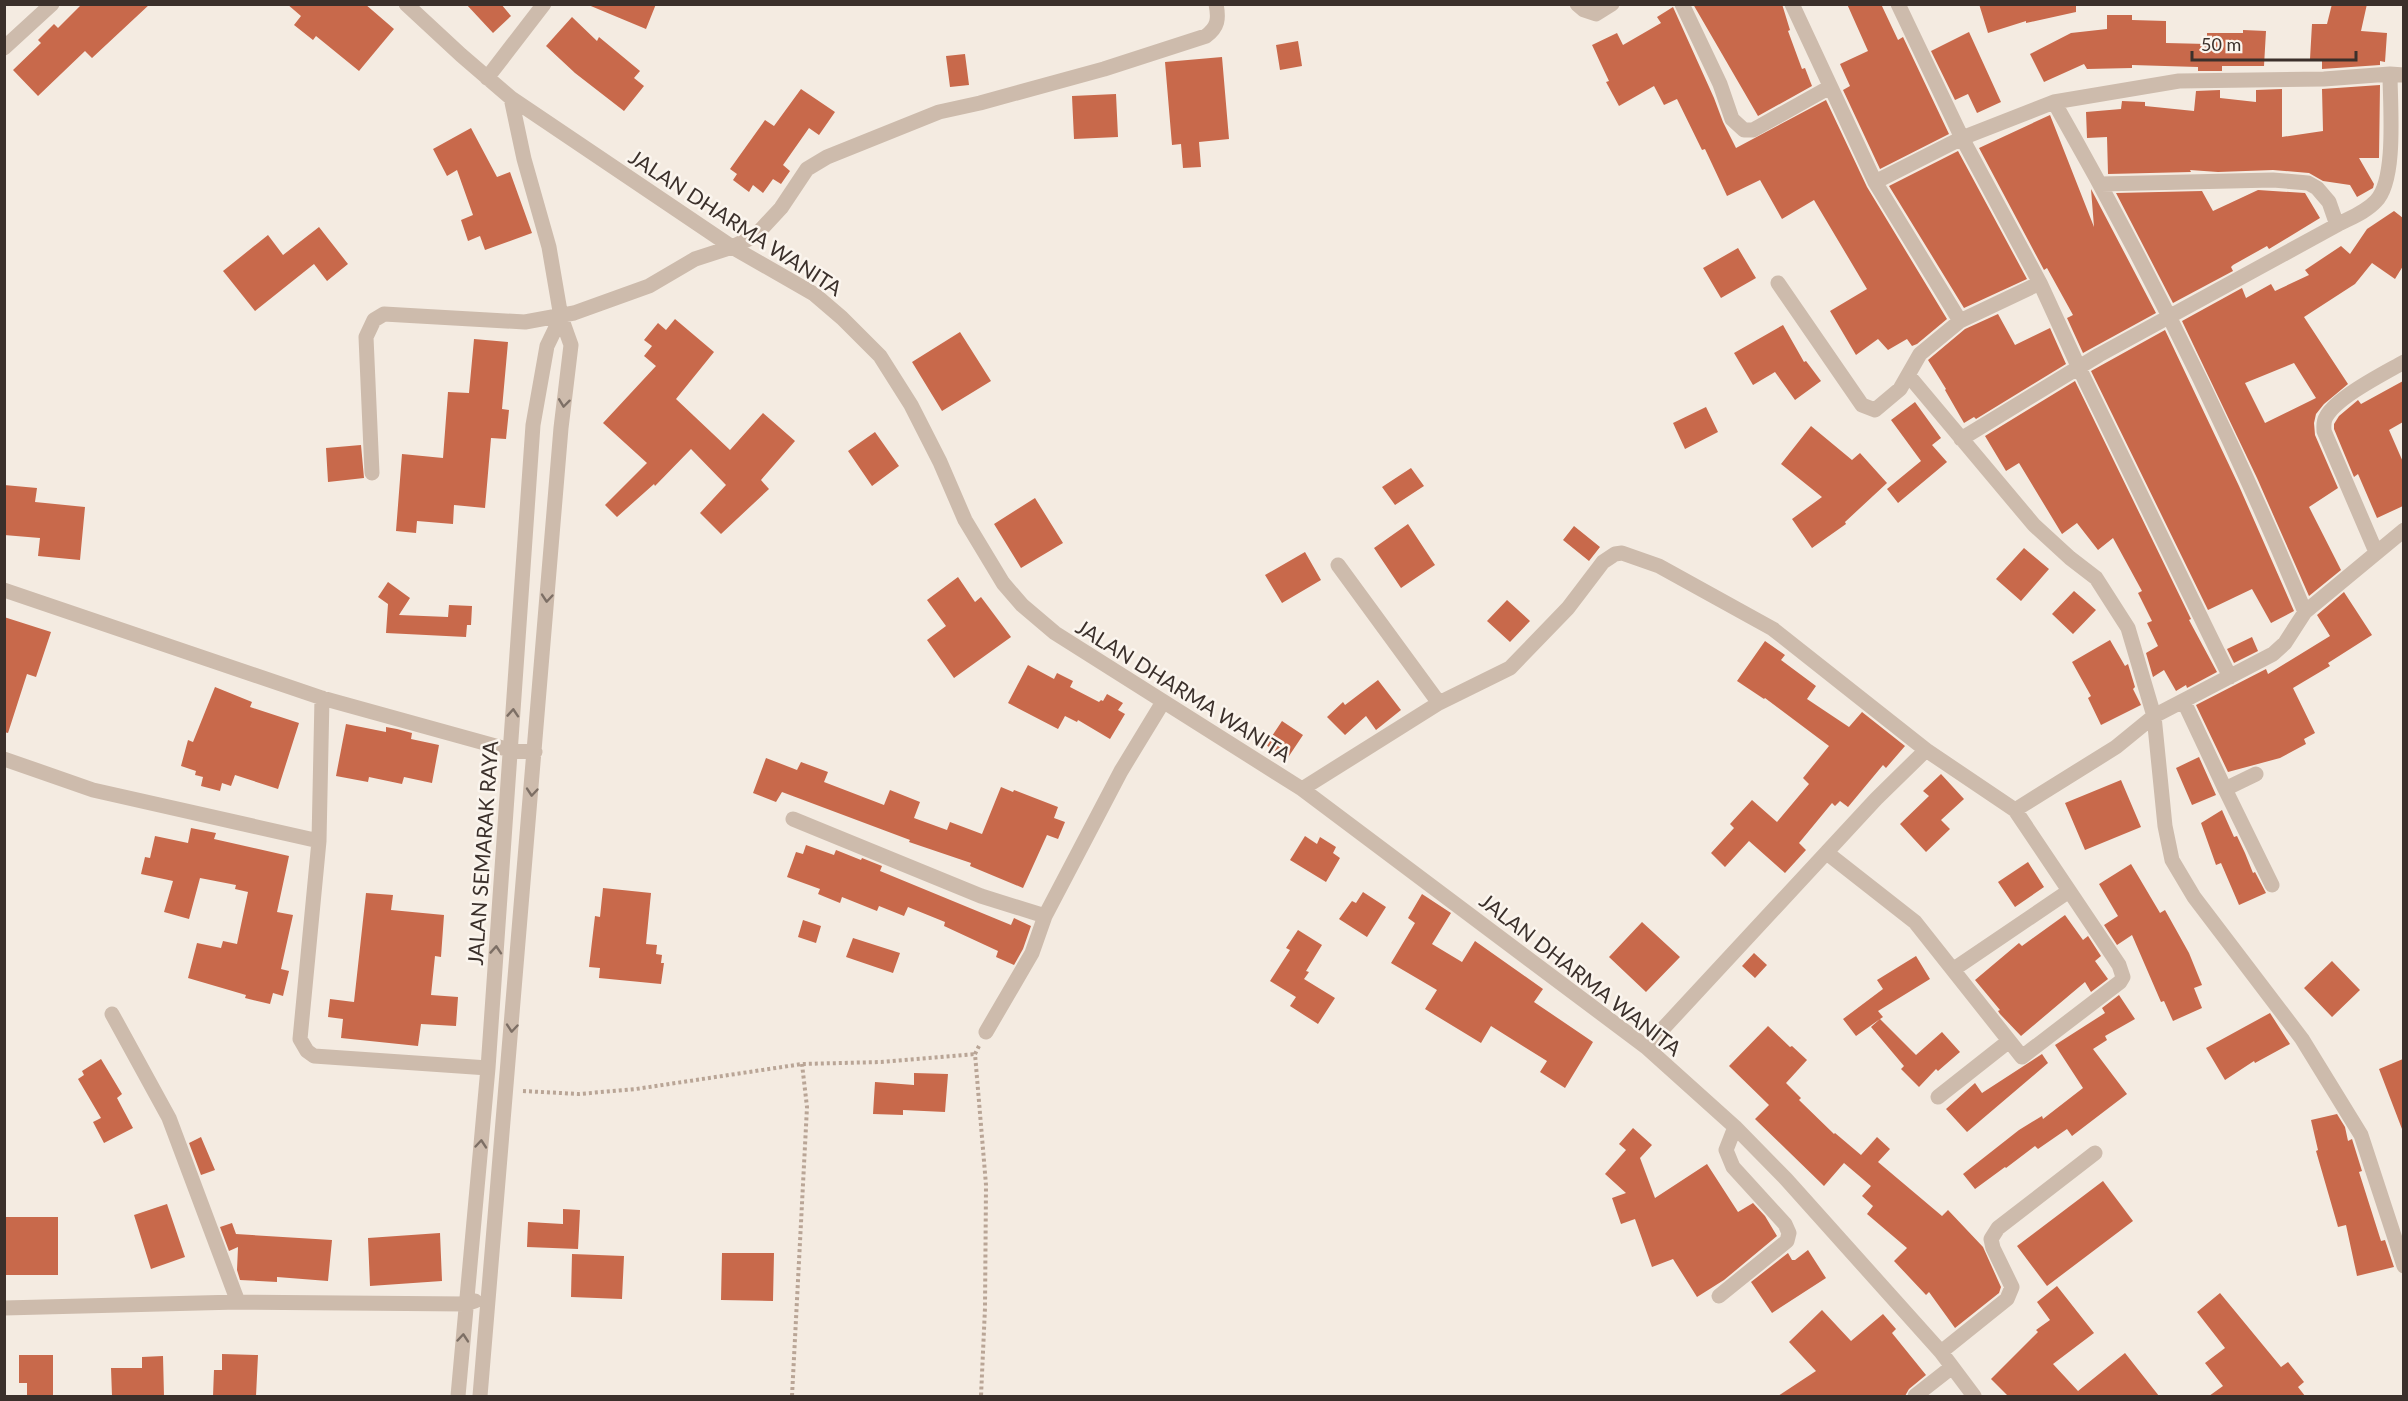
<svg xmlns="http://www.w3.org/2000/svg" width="2408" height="1401" font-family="Lato,sans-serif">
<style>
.building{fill:#c8694b;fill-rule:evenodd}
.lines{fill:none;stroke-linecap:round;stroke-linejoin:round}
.path{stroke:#b9a596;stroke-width:4;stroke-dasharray:3 3;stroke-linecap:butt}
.street{stroke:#cdbbac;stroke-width:15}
.oneway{stroke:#7d6f65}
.labels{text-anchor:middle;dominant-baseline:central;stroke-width:5;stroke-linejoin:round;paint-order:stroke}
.street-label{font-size:21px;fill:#3b302b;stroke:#fbf5ee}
</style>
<rect width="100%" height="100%" fill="#f4ebe1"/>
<path class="building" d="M82,4H150L92,58L85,51L38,96L13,70L41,43L38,40L54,24L58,28Z
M287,4H365L394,29L359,71L316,36L313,40L294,25L301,16Z
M466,4H501L511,16L493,33Z
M586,4H656L646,29Z
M1693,4H1782L1790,30L1788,31L1802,69L1805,68L1812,86L1758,116Z
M1847,4H1881L1898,40L1903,37L1949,134L1880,169L1843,90L1850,86L1840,64L1868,51Z
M1979,4H2076V12L2026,23V21L1988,33Z
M2332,4H2367L2361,31L2387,33L2385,62L2380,61V65L2322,69V60L2310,59L2312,24H2327Z
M1673,7L1714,98L1723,122L1736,148L1826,100L1867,187L1947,319L1917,344L1912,346L1907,339L1888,350L1878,339L1856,355L1830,311L1867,289L1814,200L1782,219L1760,180L1727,196L1705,149L1702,150L1677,99L1664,105L1654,86L1619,106L1606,82L1609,81L1592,45L1617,33L1623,45L1661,23L1657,17Z
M2107,15H2132V20L2166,21V43L2207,44V33H2243V30L2266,31L2264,66H2222V71H2198V67L2132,65V68L2087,69L2084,64L2044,82L2030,54L2071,33L2107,29Z
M572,17L597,41L599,37L640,71L634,78L644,86L624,111L575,73L546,46Z
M1969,32L2001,102L1977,113L1968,94L1955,100L1931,51Z
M1298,41L1302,66L1280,70L1276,45Z
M965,54L969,85L950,87L946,56Z
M1222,57L1229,139L1199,142L1201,167L1183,168L1181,144L1172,145L1165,62Z
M2380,85L2379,158H2359L2374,184L2373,188L2357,197L2350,185L2323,181L2309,173L2273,170L2218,172L2190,170L2191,172L2108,174L2107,137L2087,138L2086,112L2121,109L2122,101L2145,102V106L2194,111L2196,91L2220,90V98L2256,102V90L2282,89V137L2323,131L2322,89Z
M801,89L835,112L819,135L809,128L783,165L790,171L781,184L773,179L763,193L753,185L749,192L733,180L737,174L730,169L765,120L774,126Z
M1116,94L1118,137L1074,139L1072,96Z
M2050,115L2094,227L2091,189L2156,313L2083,353L2067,318L2073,315L2047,268L2044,270L1979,148Z
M471,128L497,177L510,172L532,233L485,250L480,236L468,241L461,220L473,215L457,170L447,176L433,149Z
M1958,151L2027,279L1964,308L1889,186Z
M2258,190L2305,193L2320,218L2269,249L2267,246L2233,265L2231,267L2233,271L2173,303L2116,193L2202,191L2213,211Z
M2394,211L2403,218V266L2395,279L2372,263L2355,284L2304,317L2348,384L2324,404L2316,414L2314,423L2315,435L2338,488L2309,507L2341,570L2309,596L2257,478L2182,321L2242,288L2246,298L2271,284L2275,291L2309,275L2305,270L2341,246L2350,254L2367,229ZM2294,363L2316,398L2265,423L2245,383Z
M319,227L348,264L327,281L314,264L255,311L223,271L268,235L283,255Z
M1738,248L1756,278L1721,298L1703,268Z
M1998,314L2015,345L2050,328L2066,364L1976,419L1974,417L1964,423L1945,390L1946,389L1928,360L1965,329Z
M675,319L714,352L676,399L730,450L763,413L795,441L761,480L769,489L721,534L700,513L726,485L691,449L655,486L654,484L617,517L605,505L647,463L603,423L656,366L644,356L652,346L644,340L658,323L666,330Z
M1783,325L1804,362L1806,361L1821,381L1795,400L1775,372L1753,385L1734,353Z
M2165,330L2239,486L2294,611L2271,623L2252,589L2208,610L2091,371Z
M960,332L991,381L942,411L912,362Z
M474,339L508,342L502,409L509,410L506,439L491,438L485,508L454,505L453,524L417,521L416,533L396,531L402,454L443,458L448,392L469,393Z
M2075,381L2191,619L2189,620L2217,672L2187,688L2186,685L2176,691L2164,670L2153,677L2146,653L2158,646L2147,623L2152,621L2138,593L2142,591L2113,538L2098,550L2077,523L2062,534L2019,463L2006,471L1985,436Z
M2403,381V422L2389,430L2403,462V506L2377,518L2358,474L2354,477L2334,429V424L2339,416L2358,400L2361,404Z
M1915,402L1941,438L1932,445L1947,462L1898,503L1887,489L1921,461L1891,420Z
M1706,407L1718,432L1685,449L1673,423Z
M1811,426L1852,460L1860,453L1887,483L1845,522L1846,524L1812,548L1792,519L1822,497L1781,464Z
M875,432L899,466L872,486L848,451Z
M361,445L364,478L328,482L326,448Z
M1411,468L1424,486L1395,505L1382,487Z
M4,485L37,488L35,502L85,507L80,560L38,556L40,538L4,535Z
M1035,498L1063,543L1021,568L994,524Z
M1408,524L1435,565L1401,588L1374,548Z
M1574,526L1600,547L1589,561L1563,540Z
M2024,548L2049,569L2021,601L1996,579Z
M1305,552L1321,580L1282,603L1265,575Z
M958,577L975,602L981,597L1011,637L954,678L927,640L946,626L927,600Z
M388,582L410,598L399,615L448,617L449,605L472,606L471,625H467L466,637L386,633L388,604L378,597Z
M2074,591L2096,610L2073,634L2052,614Z
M2344,592L2372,635L2328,663L2330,666L2293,688L2315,733L2304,739L2306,744L2280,758L2228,772L2196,705L2266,669L2268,674L2330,636L2317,615Z
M1507,600L1530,621L1510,642L1487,621Z
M4,617L51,632L36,677L27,674L8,733L4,732Z
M2252,637L2258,651L2234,663L2227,649Z
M2110,640L2125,666L2128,664L2135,687L2133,689L2141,705L2101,725L2088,698L2091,696L2072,662Z
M1765,641L1785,655L1781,660L1816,686L1807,699L1849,727L1862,712L1905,746L1886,768L1883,765L1848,807L1840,801L1835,806L1832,803L1799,843L1806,850L1785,873L1749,841L1725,867L1711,853L1734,828L1730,824L1752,800L1777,822L1809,784L1803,778L1829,746L1765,698L1764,699L1737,681Z
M1028,665L1054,679L1057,673L1073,681L1070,687L1099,702L1101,700L1103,701L1107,694L1123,703L1118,710L1125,714L1110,739L1078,720L1077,722L1065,716L1058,729L1008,703Z
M1378,680L1401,710L1376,730L1366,716L1345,735L1327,717L1343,702L1345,705Z
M215,687L252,702L250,707L299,723L278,789L235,775L231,786L222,783L220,791L201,786L203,777L195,775L196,771L181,766L188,740L193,742Z
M1282,721L1303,735L1287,759L1266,745Z
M346,724L386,732V727L397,729L412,733L411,739L439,745L432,783L404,777L402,784L369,777L368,782L336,776Z
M2199,757L2216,795L2192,805L2176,768Z
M766,758L797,770L801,762L828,772L824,782L884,805L890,790L920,802L914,818L947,830L950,822L982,834L1001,787L1013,792L1014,790L1058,807L1054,818L1065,822L1058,839L1047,835L1023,888L970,866L971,863L909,842L910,840L782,792L776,802L753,793Z
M1941,774L1964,799L1941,820L1950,829L1926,852L1900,824L1929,796L1923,791Z
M2121,780L2141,827L2085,850L2065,803Z
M2222,810L2234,837L2237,836L2245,853L2253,873L2255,872L2266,893L2239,905L2221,863L2216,865L2201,823Z
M191,828L216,833L214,839L289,856L277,912L293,915L281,969L289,971L283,996L273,993L270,1004L245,998L246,995L188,978L197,943L221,948L223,941L237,944L248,892L235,889L236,885L200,878L189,919L164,912L173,881L141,874L145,857L150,858L155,836L188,843Z
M1305,836L1317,844L1320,837L1336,847L1333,853L1340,858L1326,882L1290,860Z
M806,845L834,855L836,850L861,860L862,858L882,866L880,871L1011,925L1014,918L1031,926L1023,949L1014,965L996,957L998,951L944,926L945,922L908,907L904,916L879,906L877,911L842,897L840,903L818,894L820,889L787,877L796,852L803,854Z
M2028,862L2044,887L2015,907L1998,882Z
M2131,864L2160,913L2165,910L2189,953L2202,985L2194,988L2202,1008L2173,1021L2164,1001L2161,1002L2132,935L2117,945L2104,925L2118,916L2099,884Z
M603,888L651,893L646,944L657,945L656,954L662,955L661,963H664L661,984L599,978L600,968L589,967L595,916L600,917Z
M1363,892L1386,907L1367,937L1339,919L1352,901L1356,903Z
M366,893L393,895L391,910L444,915L441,957L435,956L431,995L458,997L456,1026L421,1024L418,1046L341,1038L343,1019L328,1017L330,999L354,1002Z
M1422,894L1451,913L1432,944L1462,962L1475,941L1543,989L1534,1002L1593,1042L1565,1088L1540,1072L1547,1061L1491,1026L1481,1043L1425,1009L1437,990L1391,963L1415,923L1408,918Z
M2065,915L2083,940L2088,936L2101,956L2095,961L2108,979L2091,992L2085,982L2021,1036L2000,1014L1998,1011L2000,1010L1975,980L2019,943L2022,946Z
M803,920L821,926L816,943L798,937Z
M1642,922L1680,957L1646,992L1609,957Z
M1298,930L1322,945L1306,971L1309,972L1304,979L1335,998L1318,1024L1290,1006L1296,997L1270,981L1290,950L1286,948Z
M853,938L900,953L893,973L846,957Z
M1754,953L1767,965L1755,978L1742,966Z
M1916,956L1930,979L1878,1011L1883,1017L1880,1019L1916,1055L1942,1032L1960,1052L1938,1071L1936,1069L1919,1087L1901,1069L1904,1066L1871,1027L1880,1019L1856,1036L1843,1019L1883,989L1877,980Z
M2332,961L2360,990L2332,1017L2304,988Z
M2119,995L2135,1019L2105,1036L2107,1040L2093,1049L2127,1094L2072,1136L2067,1129L2038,1149L2035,1146L2006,1168L2005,1167L1975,1189L1963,1174L2019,1130L2042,1116L2043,1119L2083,1088L2055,1045L2105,1013L2102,1008Z
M2270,1013L2290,1044L2255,1063L2254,1061L2225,1080L2206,1048Z
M1768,1026L1790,1047L1792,1046L1807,1060L1786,1083L1801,1098L1799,1100L1834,1134L1835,1133L1861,1155L1877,1137L1890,1149L1878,1162L1942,1216L1948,1210L1983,1247L2001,1287L1999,1293L1955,1328L1929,1292L1926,1295L1894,1261L1907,1248L1867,1214L1873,1206L1862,1196L1871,1186L1844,1163L1824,1186L1755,1119L1769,1105L1729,1066Z
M2042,1054L2048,1063L1967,1132L1946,1109L1975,1083L1982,1093Z
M101,1059L122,1094L117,1098L133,1128L104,1143L93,1122L101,1118L78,1079L84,1075L82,1071Z
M2403,1059V1129H2402L2379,1069Z
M914,1073L948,1074L945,1112L903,1110V1115L873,1114L875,1082L914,1085Z
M2337,1114L2345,1127L2348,1141L2352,1139L2362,1171L2359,1172L2381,1241L2385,1240L2394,1267L2357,1276L2346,1225L2338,1227L2316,1151L2318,1150L2311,1120Z
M1633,1128L1652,1145L1640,1158L1655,1198L1707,1164L1738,1212L1753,1203L1765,1216L1777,1236L1724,1280L1697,1297L1673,1259L1652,1267L1635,1219L1621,1224L1612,1198L1626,1193L1605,1174L1626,1150L1619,1144Z
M201,1137L215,1170L201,1175L189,1143Z
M2103,1181L2133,1221L2047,1286L2017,1246Z
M167,1204L185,1257L151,1269L134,1215Z
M563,1209L580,1210L578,1249L527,1247L528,1222L563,1224Z
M4,1217H58V1275H4Z
M232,1223L236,1234L332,1240L328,1281L277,1277V1282L240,1280L237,1270L238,1247L229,1251L220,1227Z
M440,1233L442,1281L370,1286L368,1238Z
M1808,1250L1826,1278L1772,1313L1751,1282L1788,1253L1792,1260H1795Z
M722,1253H774L773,1301L721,1300Z
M572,1254L624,1256L622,1299L571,1297Z
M2057,1286L2094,1333L2053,1364L2078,1391L2125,1353L2159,1396H2008L1991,1379L2038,1332L2036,1330L2050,1320L2037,1302Z
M2220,1293L2281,1367L2288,1362L2304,1382L2298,1387L2305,1396H2209L2223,1386L2205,1363L2225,1348L2197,1312Z
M1822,1310L1851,1341L1883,1314L1896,1329L1892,1333L1926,1375L1909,1389L1905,1396H1778L1816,1371L1789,1342Z
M222,1354L258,1355L256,1396H213L214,1370H222Z
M19,1355H53V1396H27V1383H19Z
M163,1356L164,1396H112L111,1368H142V1357Z"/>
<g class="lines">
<path class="path" d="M979,1046L975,1054L986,1185L985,1308L981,1396
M523,1091L579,1094L636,1089L802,1064L881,1062L975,1054
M792,1396L807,1107L802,1064"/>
<path class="street" d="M406,4L461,55L511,98L732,247L814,294L842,318L880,356L911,405L940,462L965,520L1003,583L1022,605L1055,633L1302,789L1646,1047L1735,1127L1786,1179L1941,1352L1974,1396
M1577,4L1584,10L1596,14L1612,4
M1682,4L1720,84L1732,119L1744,130H1753L1830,87
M1792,4L1875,182L1960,321
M1898,4L1962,138L2040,283L2079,368L2230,677
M4,48L52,4
M487,78L544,4
M2054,102C2148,267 2232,437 2305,612
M1875,182L1962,138L2054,102L2179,81L2324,79L2390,74L2404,75
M2101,184L2273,180L2308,183L2317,188L2329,202L2337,225
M1778,283L1862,405L1875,410L1900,389L1920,354L1960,321L2040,283
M1909,376L2034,525L2070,558L2096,578L2128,628L2154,716L2165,826L2172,860L2194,897L2302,1039L2361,1135L2404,1266
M1961,439L2099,355L2337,225C2350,218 2366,212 2376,201C2397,180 2390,104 2390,74
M372,473L366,337L374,320L384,314L525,322L574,313L649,286L695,259L732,247L755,236L781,208L807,169L827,157L939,112L980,103L1104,69L1206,36C1218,27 1219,19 1216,4
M2376,552L2324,431C2324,426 2323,422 2326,417C2337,397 2383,374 2404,362
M4,590L322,698L510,750L535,752
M322,698L319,841L300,1039L307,1051L314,1056L488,1068
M2184,702L2225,789L2256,774
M1439,703L1510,668L1568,608L1603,562L1615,554L1622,553L1659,566L1773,629L1926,750
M4,759L93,790L319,841
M1302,789L1439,703L1338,565
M2225,789L2272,885
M793,819L981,896L1045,916
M1827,853L1915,922L2022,1057L2120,982L2123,977L2119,965L2015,810
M1954,969L2069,891
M112,1014L169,1118L238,1302
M986,1032L1032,953L1045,916L1121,771L1163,702
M1646,1047L1876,799L1926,750L2015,810L2116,747L2154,716L2273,654L2285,643L2305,612L2404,530
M1938,1097L2009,1041
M1719,1296L1787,1241L1789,1233L1785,1224L1733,1167L1726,1150L1735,1127
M4,1308L238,1302L466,1304L475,1301
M1941,1352L2007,1299L2012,1287L1993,1248L1991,1239L1998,1228L2095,1153
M458,1396L488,1068L533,425L547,346L561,317
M480,1396L561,428L571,345L561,317L549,247L524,159L511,98
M1915,1396L1952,1367"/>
</g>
<defs><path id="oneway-chevron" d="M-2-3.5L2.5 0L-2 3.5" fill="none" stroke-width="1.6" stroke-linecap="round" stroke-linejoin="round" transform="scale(1.5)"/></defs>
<g class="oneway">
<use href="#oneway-chevron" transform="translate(564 403) rotate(97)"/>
<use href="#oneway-chevron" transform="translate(547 598) rotate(95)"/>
<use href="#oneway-chevron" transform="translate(513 713) rotate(-86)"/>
<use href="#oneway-chevron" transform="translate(532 792) rotate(95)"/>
<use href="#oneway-chevron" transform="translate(496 950) rotate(-86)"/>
<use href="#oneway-chevron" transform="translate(512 1028) rotate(95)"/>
<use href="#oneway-chevron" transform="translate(481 1144) rotate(-85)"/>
<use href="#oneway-chevron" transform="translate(463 1338) rotate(-85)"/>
</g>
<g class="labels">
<g class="street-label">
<text transform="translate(736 222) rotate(33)">JALAN DHARMA WANITA</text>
<text transform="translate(1184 690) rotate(32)">JALAN DHARMA WANITA</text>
<text transform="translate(482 853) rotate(-86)">JALAN SEMARAK RAYA</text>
<text transform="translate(1581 974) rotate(38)">JALAN DHARMA WANITA</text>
</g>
</g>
<rect width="2408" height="1401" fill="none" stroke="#3b302b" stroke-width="12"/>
<path d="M2192 51v9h164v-9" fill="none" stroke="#3b302b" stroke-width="3"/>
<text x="2201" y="51" font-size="18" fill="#3b302b" stroke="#fbf5ee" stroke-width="4.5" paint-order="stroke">50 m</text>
</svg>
